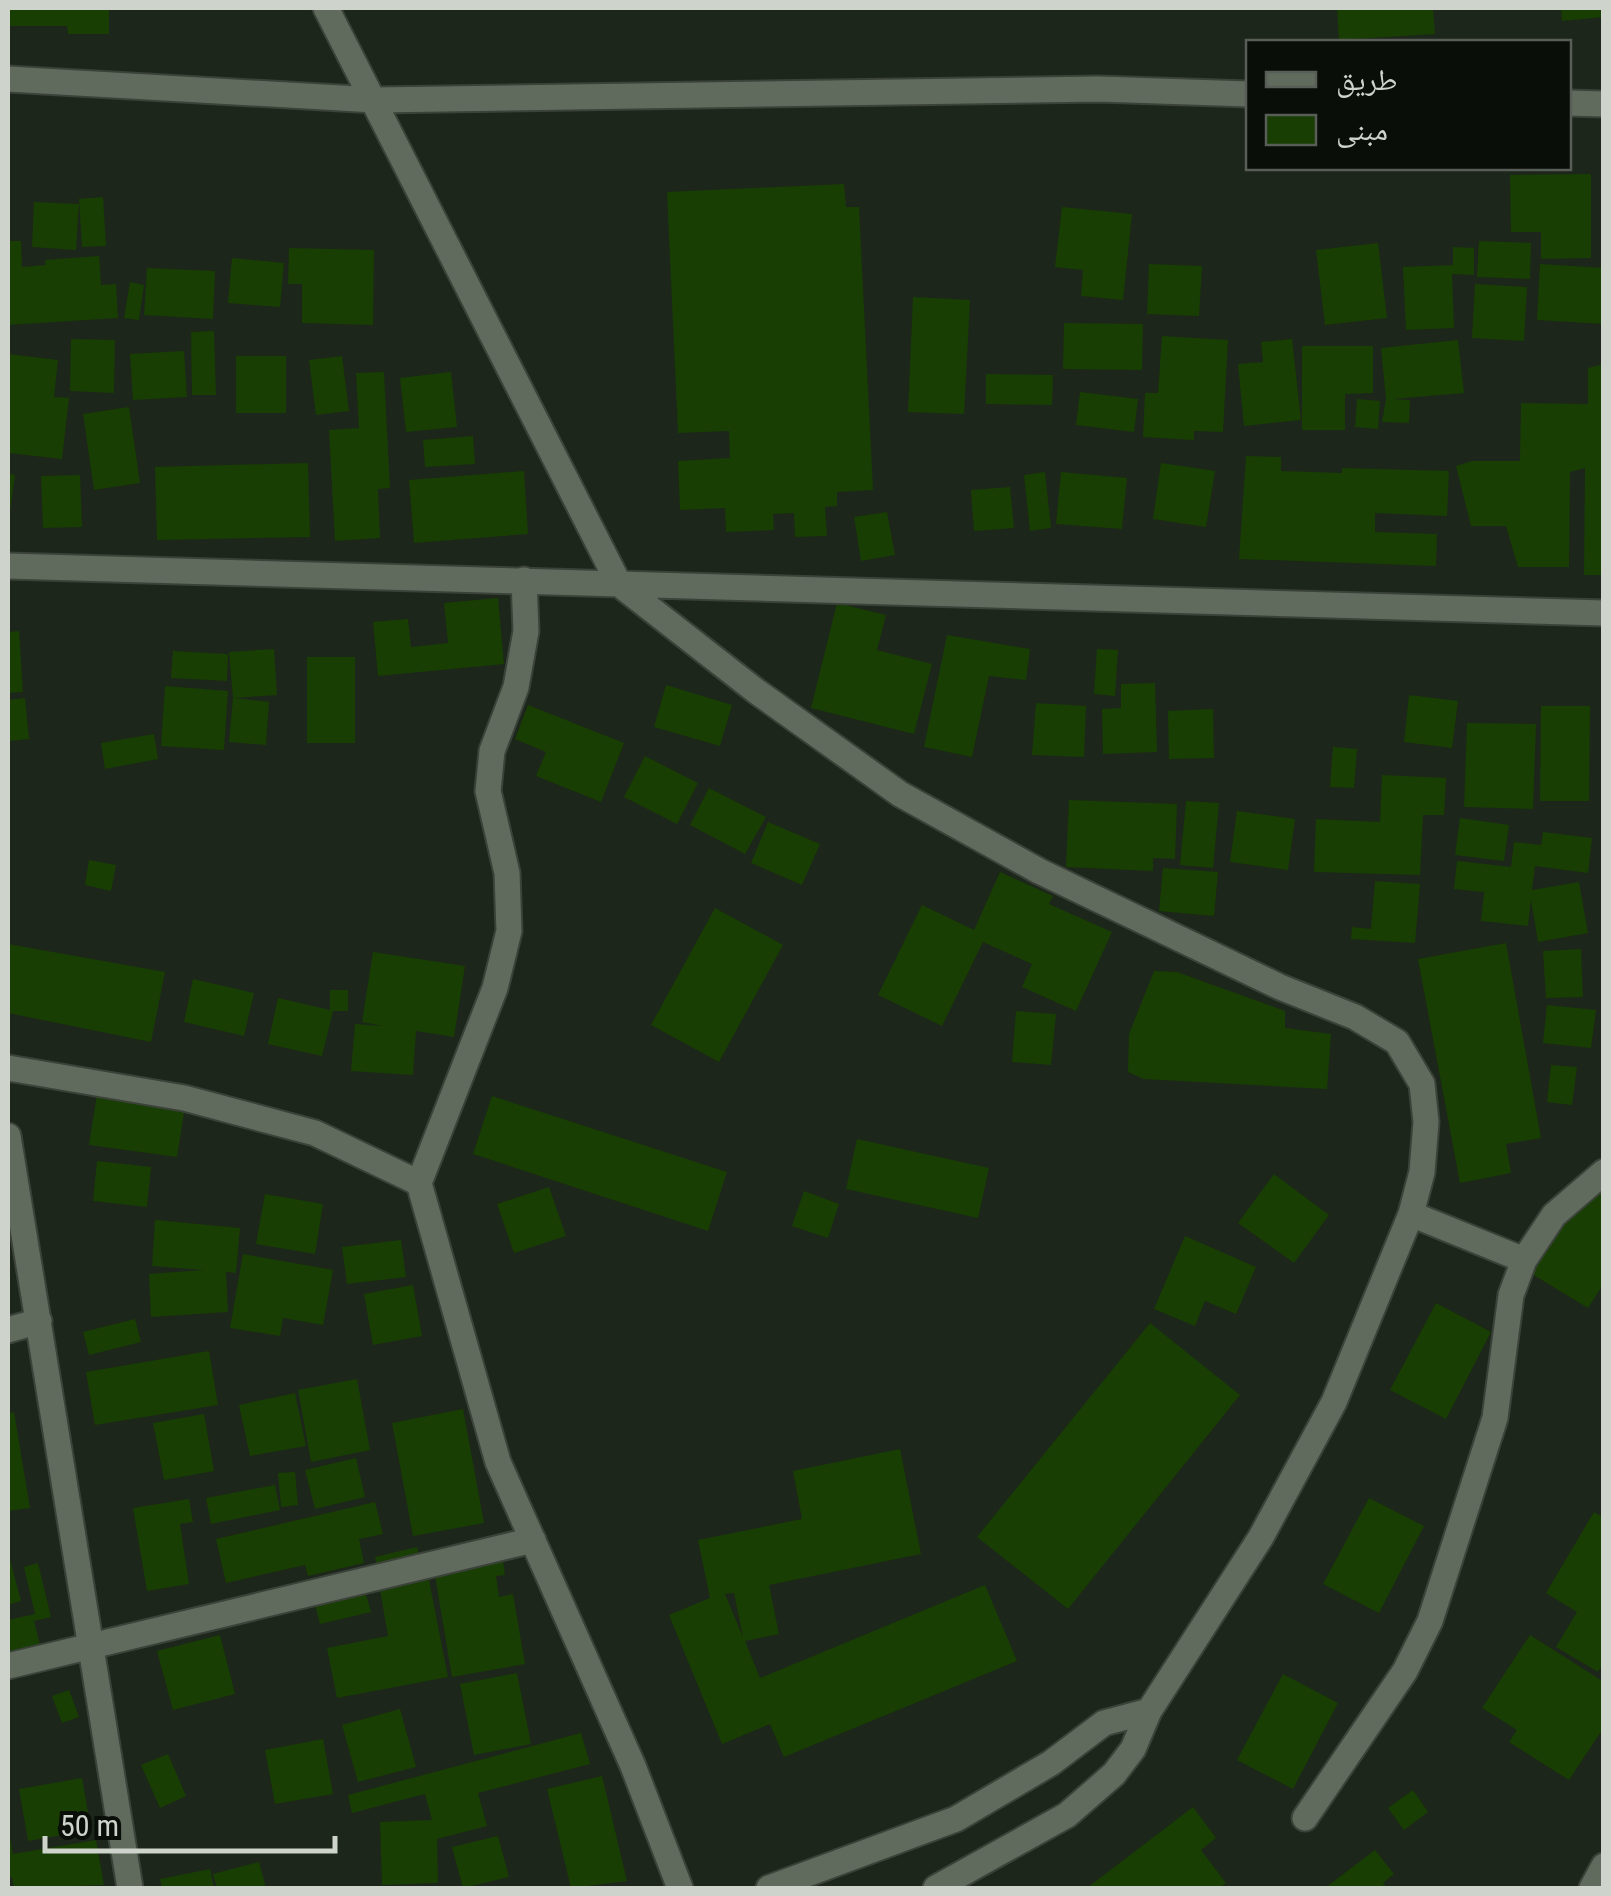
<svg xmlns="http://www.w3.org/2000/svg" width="1611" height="1896" font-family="'Roboto Condensed','Noto Naskh Arabic',sans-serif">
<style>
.building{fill:#183e03;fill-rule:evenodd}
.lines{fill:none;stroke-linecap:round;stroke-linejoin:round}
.minor-casing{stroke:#3b4239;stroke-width:29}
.minor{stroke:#616b5d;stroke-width:25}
</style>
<rect width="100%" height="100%" fill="#1d261a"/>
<path class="building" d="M8,8H109V34H68L67,26H8Z
M1337,8H1433L1435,34L1339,40Z
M1561,8H1604V17L1562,21Z
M1591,174V258L1541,259V232H1511L1510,175Z
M844,184L846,207H859L873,490L837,492V506L825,507L827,536L795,537L794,513L773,514L774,530L726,532L725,508L680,510L678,461L730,458L729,431L678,433L667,192Z
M103,197L106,246L82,247L79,199Z
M34,202L79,204L76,250L32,247Z
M1062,207L1132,214L1123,300L1081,296L1083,270L1055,267Z
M8,241H21L22,267L46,265L45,260L99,256L101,285L116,284L118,318L8,325Z
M1479,241L1531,243L1530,279L1477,277Z
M1378,243L1387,318L1325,325L1316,250Z
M1453,247L1474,248V275L1452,274L1454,328L1406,330L1403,267L1453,265Z
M289,248L374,250L373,325L302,323V284H288Z
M232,258L284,263L280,307L228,303Z
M1149,264L1202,266L1199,316L1147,314Z
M1540,264L1604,268V324L1537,320Z
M147,268L215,271L213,319L144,315Z
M130,282L144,285L139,320L124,318Z
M1475,284L1527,287L1524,341L1472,338Z
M913,297L970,300L964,414L908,412Z
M1064,323L1143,324L1142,370L1063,369Z
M214,331L216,395H192L191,332Z
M1162,336L1228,340L1223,432L1194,431V440L1143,437L1145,393H1158Z
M71,339L115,340L114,393L70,391Z
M1292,339L1301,420L1244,426L1238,364L1263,362L1261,342Z
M1458,340L1464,393L1393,399L1410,400L1409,423L1382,422L1386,399L1381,348Z
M1302,346H1373V393L1345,394V430H1302Z
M184,351L187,397L133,400L130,354Z
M8,354L58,360L54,397L69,398L62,459L8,453Z
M236,356H286V413H236Z
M342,356L349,411L316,415L309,360Z
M1604,364V575H1584L1585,468L1570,472L1569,567H1518L1506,526H1471L1456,466L1472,461H1520L1521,403L1588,404V368Z
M384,372L390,488L378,489L380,538L335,541L329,430L359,428L356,373Z
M451,372L457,427L406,432L400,378Z
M986,374L1053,375L1052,405L986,404Z
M1080,392L1138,399L1134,432L1076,425Z
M1357,399L1380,401L1378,429L1355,427Z
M129,407L140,483L94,490L83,414Z
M473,436L475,464L425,467L423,440Z
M1246,456L1281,457V471L1342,473V468L1449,471L1447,516L1375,513V532L1437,534L1436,566L1239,559Z
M308,463L310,537L157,540L155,467Z
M1161,463L1215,471L1206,527L1153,519Z
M524,471L528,534L414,543L409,480Z
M1045,472L1051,528L1030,531L1024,475Z
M1061,472L1127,478L1122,529L1056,524Z
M8,473L15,475L10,511H8Z
M80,475L82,527L43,528L41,476Z
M1010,487L1014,528L974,531L971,490Z
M887,512L895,555L861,561L854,517Z
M498,598L504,664L378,676L373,622L408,619L411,647L448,643L444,603Z
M837,603L886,615L877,650L932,664L914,734L811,708Z
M19,631L23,692L8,693V632Z
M947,635L1030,649L1026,680L989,676L972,757L924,747Z
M274,649L277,695L234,698L269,702L266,745L229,742L233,698L229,652Z
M1097,649L1118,650L1115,696L1094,694Z
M173,651L228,654L227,681L171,678Z
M307,657H355V743H307Z
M1155,683L1157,752L1103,754L1102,709L1121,708V684Z
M666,685L732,705L720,746L654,727Z
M165,686L228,691L224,750L161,746Z
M1409,695L1458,701L1452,748L1404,742Z
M25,698L29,739L8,741V700Z
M1036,703L1086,706L1084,757L1032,755Z
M528,705L624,743L601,802L536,776L546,752L515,739Z
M1541,706H1590L1589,801H1540Z
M1213,709L1214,758L1169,759L1168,711Z
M1467,723L1536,724L1533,809L1464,807Z
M154,734L158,759L105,769L101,743Z
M1333,747L1357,749L1354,788L1330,787Z
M645,756L698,783L677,824L624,797Z
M1382,775L1446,778L1444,815H1423L1420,875L1314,872L1316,819L1380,822Z
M709,788L766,817L745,854L690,825Z
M1069,800L1177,804L1175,859L1153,858V871L1066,867Z
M1186,801L1219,803L1213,868L1180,865Z
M1237,811L1295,819L1288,870L1230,862Z
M1460,818L1509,825L1504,861L1455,855Z
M768,822L820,844L802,885L751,863Z
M1543,832L1592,838L1588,873L1535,866L1532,890L1579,882L1588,933L1538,942L1531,900L1528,926L1481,921L1484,892L1454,889L1457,861L1511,867L1514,842L1541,845Z
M89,860L116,865L111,891L85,885Z
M1163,868L1218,872L1214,916L1159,911Z
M1000,872L1053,896L1049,904L1112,932L1076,1011L1022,987L1032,964L983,942L942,1026L878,995L922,905L974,930Z
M1375,881L1420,884L1415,943L1351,939L1352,927L1371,929Z
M715,908L783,945L719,1062L651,1025Z
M1506,943L1541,1138L1506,1144L1511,1173L1460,1183L1418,959Z
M8,944L165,972L151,1042L8,1013Z
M1581,949L1583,997L1546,998L1543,951Z
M373,952L465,966L454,1037L416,1031L413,1075L351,1071L355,1024L383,1026L362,1022Z
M1154,971L1177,972L1285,1011V1028L1331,1034L1327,1089L1144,1079L1128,1072L1129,1034Z
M193,979L254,993L244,1036L184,1022Z
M330,990H348V1011H333L322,1056L268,1044L278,998L330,1010Z
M1547,1005L1596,1010L1591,1048L1543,1043Z
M1016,1011L1056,1014L1051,1065L1012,1062Z
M1551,1065L1577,1067L1572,1105L1547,1102Z
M97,1094L185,1106L177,1157L89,1145Z
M492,1096L727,1172L708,1231L473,1154Z
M857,1139L989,1168L978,1218L846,1189Z
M97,1161L151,1167L147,1207L93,1201Z
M1594,1172L1604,1178V1283L1588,1308L1532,1274Z
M1274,1174L1329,1215L1294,1263L1238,1223Z
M549,1187L566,1236L514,1253L497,1204Z
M804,1191L839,1204L828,1238L792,1226Z
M265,1194L323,1204L315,1254L256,1244Z
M155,1220L240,1228L236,1273L226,1272L228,1312L151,1317L149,1274L204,1270L152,1266Z
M1185,1236L1256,1267L1236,1314L1205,1301L1195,1326L1154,1309Z
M401,1240L406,1277L347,1284L342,1247Z
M243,1254L333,1270L323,1325L283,1318L280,1336L230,1328Z
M413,1285L422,1336L373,1345L364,1294Z
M1436,1303L1491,1332L1446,1419L1390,1390Z
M135,1319L141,1342L89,1355L83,1332Z
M1150,1323L1240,1395L1068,1609L977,1537Z
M209,1351L218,1405L95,1425L86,1372Z
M357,1379L370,1450L311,1462L298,1390Z
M295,1393L306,1446L250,1456L239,1405Z
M463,1409L484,1523L413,1536L392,1423Z
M14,1412L30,1508L8,1511V1414Z
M204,1414L214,1471L164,1480L153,1423Z
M900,1449L921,1554L769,1585L779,1634L745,1641L760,1678L985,1585L1017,1661L784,1757L770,1724L722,1744L669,1615L710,1598L698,1540L802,1519L793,1471ZM734,1593L743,1637L725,1594Z
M356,1458L365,1497L315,1509L305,1470Z
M295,1472L298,1505L281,1507L278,1473Z
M275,1485L280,1510L211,1524L206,1498Z
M1369,1498L1424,1526L1379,1613L1323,1584Z
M189,1499L193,1522L180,1524L189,1584L147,1591L133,1508Z
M375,1502L383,1534L359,1539L364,1563L308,1576L305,1565L226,1583L216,1539Z
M1594,1512L1604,1518V1662L1598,1672L1556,1647L1577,1612L1546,1593Z
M500,1540L505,1575L496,1576L499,1597L513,1594L525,1664L452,1677L431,1552Z
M417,1547L422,1567L379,1576L375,1557Z
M8,1552L21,1601L8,1605Z
M38,1563L51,1617L34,1621L40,1645L8,1653V1620L35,1614L24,1567Z
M428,1575L448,1677L337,1698L327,1648L388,1636L379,1584Z
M361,1577L371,1612L320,1624L311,1589Z
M220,1635L235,1694L173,1710L157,1651Z
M1530,1635L1604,1682V1727L1569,1780L1509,1742L1517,1730L1482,1708Z
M517,1673L531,1744L474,1755L460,1684Z
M1283,1674L1338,1703L1293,1789L1237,1760Z
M69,1690L79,1717L62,1723L52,1696Z
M400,1709L416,1767L358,1782L342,1725Z
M581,1733L590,1764L478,1793L487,1826L437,1839L438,1883L382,1885L380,1822L432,1820L425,1794L352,1813L348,1795Z
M323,1739L333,1794L275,1804L265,1750Z
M168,1754L186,1796L160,1808L141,1765Z
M602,1776L627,1881L571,1888L547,1789Z
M82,1778L91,1830L28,1841L19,1789Z
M1413,1790L1428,1812L1404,1830L1388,1808Z
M1193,1807L1216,1838L1201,1850L1226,1883L1219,1888H1087Z
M9,1832L13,1854L96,1840L104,1885L14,1888L12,1877L8,1878Z
M498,1836L509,1877L463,1888L452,1847Z
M1375,1850L1394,1874L1383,1883L1387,1888H1325Z
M259,1862L266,1888H217L213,1874Z
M210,1869L214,1888H162L160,1879Z"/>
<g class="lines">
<g class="minor-casing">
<path id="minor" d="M326,8L619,584L756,691L900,794L1039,871L1280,987L1355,1017L1397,1042L1422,1084L1426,1122L1422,1172L1411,1214L1334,1402L1261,1537L1149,1711L1133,1749L1114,1774L1067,1815L936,1888
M8,79L375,100L1099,89L1248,94
M1568,103L1604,104
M8,566L1604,613
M8,1068L184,1098L315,1133L419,1183L498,1462L633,1766L680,1888
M8,1136L130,1888
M419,1183L495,988L509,931L507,873L488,791L492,751L516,687L526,631L524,580
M1411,1214L1524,1260
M8,1330L39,1321
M8,1666L533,1540
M1305,1818L1405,1671L1430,1621L1495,1418L1511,1295L1524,1260L1554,1215L1604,1172
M769,1888L956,1819L1051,1763L1104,1723L1149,1711
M1592,1888L1604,1866"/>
</g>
<use href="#minor" class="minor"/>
</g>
<rect width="1611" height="1896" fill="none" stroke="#ced4cc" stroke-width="20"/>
<rect x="1246" y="40" width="325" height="130" fill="#0a0e09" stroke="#585d57" stroke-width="2.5"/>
<rect x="1266" y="72" width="50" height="15" fill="#616b5d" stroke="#585d57" stroke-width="2.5"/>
<text x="1336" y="90" font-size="30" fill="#ced4cc">طريق</text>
<rect x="1266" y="115" width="50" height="30" fill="#183e03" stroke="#585d57" stroke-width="2.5"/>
<text x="1336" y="140" font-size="30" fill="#ced4cc">مبنى</text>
<path d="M45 1836v15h290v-15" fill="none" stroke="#ced4cc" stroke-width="5"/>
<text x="60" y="1836" font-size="30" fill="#ced4cc" stroke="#0a0e09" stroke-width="8" paint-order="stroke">50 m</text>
</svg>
